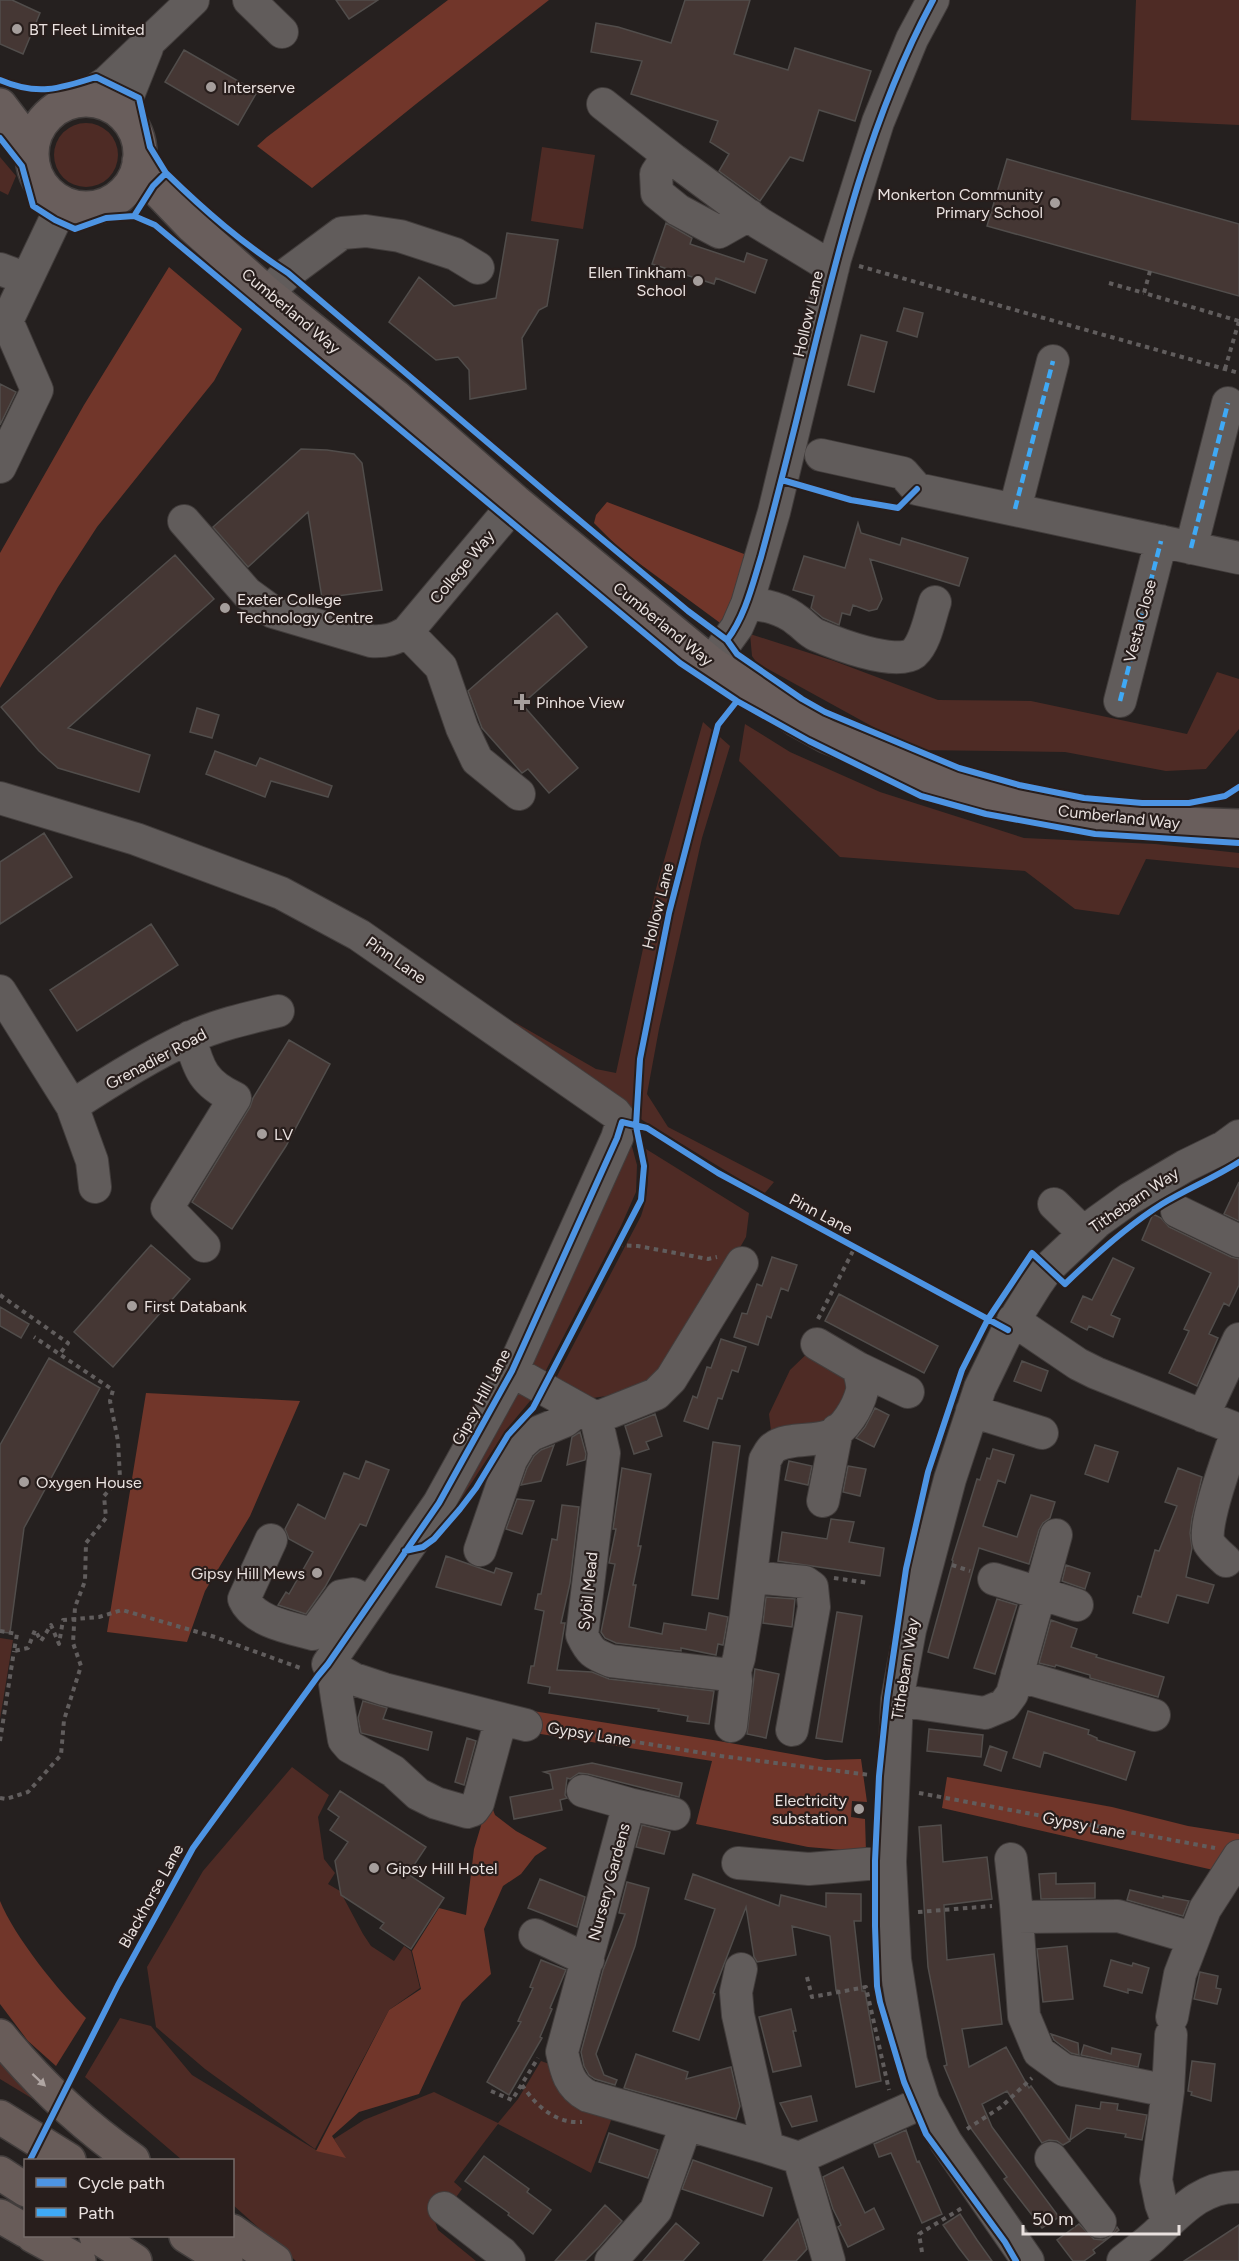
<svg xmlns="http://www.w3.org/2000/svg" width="1239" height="2261" font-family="Figtree,sans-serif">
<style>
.green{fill:#4e2b25}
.forest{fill:#71362a}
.building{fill:#453734;stroke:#514d4b;stroke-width:1.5}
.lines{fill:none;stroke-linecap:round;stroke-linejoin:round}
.minor-casing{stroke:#423d3c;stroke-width:34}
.major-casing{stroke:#423d3c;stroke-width:36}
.highway-casing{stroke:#423d3c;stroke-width:36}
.path{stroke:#615d5d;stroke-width:4;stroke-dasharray:4.5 4.5;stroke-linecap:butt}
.minor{stroke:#615c5b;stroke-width:32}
.major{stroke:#695e5c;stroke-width:33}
.highway{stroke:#685c59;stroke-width:33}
.quiet{stroke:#3fa9f5;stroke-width:4.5;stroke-dasharray:9 4.5;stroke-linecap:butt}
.cycleway-casing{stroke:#281e1c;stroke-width:10}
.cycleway{stroke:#4d94e3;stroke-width:6}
.oneway{fill:#b0a6a3}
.poi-dot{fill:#a59e9c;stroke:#281e1c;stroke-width:2}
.labels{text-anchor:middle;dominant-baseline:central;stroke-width:4.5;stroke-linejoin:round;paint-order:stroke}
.poi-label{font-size:16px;fill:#eae2e0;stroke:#281e1c;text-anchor:start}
.street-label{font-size:16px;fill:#eae2e0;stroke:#281e1c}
</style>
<rect width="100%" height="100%" fill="#25201f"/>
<path class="green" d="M1136,0H1239V125L1131,120Z
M54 155a32 32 0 1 1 64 0a32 32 0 1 1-64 0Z
M542,147L595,155L583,229L531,221Z
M0,157L16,176L8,195L0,191Z
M750,634L834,661L938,700L1031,701L1187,734L1217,672L1239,679V729L1206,769L1166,771L1065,752L915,750L757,663L752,656Z
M703,722L730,746L702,838L659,1029L647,1094L668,1127L774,1182L764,1194L588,1087L503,1025L516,1023L596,1069L616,1073L656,889Z
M745,724L790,752L880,792L1024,838L1155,844L1239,853V868L1146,859L1119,915L1075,909L1025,871L840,857L739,761Z
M631,1143L637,1165L636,1192L621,1226L543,1376L531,1366Z
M646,1149L749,1213L746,1237L701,1315L652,1389L593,1398L556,1378L641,1216C649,1193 649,1173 646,1149Z
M817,1344L858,1368L854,1410L773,1448L769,1414L790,1370Z
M526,1390L535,1395L506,1430L461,1499L440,1523L516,1394Z
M0,1638L13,1640L0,1719Z
M292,1767L329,1795L318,1817L324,1859L335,1873L328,1884L340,1891L363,1934L371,1946L394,1961L404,1946L411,1951L420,1988L389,2010L315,2149L205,2069L156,2027L147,1967L203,1871Z
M120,2018L151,2026L192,2075L316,2150L345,2157L334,2139L364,2120L434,2092L498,2123L518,2099L541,2061L558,2067L615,2110L591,2173L498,2124L454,2182L462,2189L454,2200L432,2213L438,2230L476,2261H296L233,2205L232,2160H182L85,2077Z
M0,2057L34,2091L33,2099L0,2079Z"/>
<path class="forest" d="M448,0H549L416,104L312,188L257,146L267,137Z
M169,267L242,329L214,381L97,527L58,587L0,688V553L84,405Z
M607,502L752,557L727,628L621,550L594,523L596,515Z
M146,1393L300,1401L250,1516L205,1591L187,1642L107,1632Z
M533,1711L713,1740L825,1760L861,1759L867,1802L852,1801L851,1817L865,1819L866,1852L808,1847L696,1824L712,1761L528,1732Z
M947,1777L1112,1807L1188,1826L1239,1834V1849L1222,1872L942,1808Z
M489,1799L495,1815L516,1831L547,1848L535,1856L521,1874L503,1886L484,1929L491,1974L462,2002L419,2094L359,2112L332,2136L346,2158L316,2151L389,2010L421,1989L412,1951L439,1908L466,1915L474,1849Z
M0,1901C14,1936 59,1992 86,2018L56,2066L28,2041L0,2004Z"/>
<path class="building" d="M0,0H12L40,13L23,54L0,44Z
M336,0H378L349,19Z
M685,0H750L734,54L788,70L795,48L871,71L855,121L819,110L803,161L790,157L760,201L719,171L729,154L710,142L718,121L631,94L642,61L591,52L596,23L618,27L671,43Z
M184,50L257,92L238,125L165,82Z
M1007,159L1239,224V296L987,226Z
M666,223L692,238L690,244L744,262L747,253L767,260L755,293L716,278L714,284L652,264Z
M507,233L558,240L547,306L539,310L522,338L526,389L470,399L469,370L458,357L436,360L389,322L419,277L454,306L496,298Z
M904,308L923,313L917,337L897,331Z
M861,335L887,342L874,392L848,385Z
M0,384L16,392L0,425Z
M301,449L327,450L354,454L362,463L382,590L322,598L308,512L248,567L213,527Z
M858,523L861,533L900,545L902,538L968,558L959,586L870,559L882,599L877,609L869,611L853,605L850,615L842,613L839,625L823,618L811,608L814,596L793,590L804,556L845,568Z
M175,555L214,599L68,728L150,755L139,792L58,768L39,751L1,707Z
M557,613L587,647L522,704L578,768L549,793L528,769L522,773L521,772L482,728L468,691Z
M197,708L219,715L212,738L190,732Z
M215,751L256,766L260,758L332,786L328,797L271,781L265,797L206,774Z
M44,833L72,877L0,924V862Z
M151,924L178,965L77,1031L50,990Z
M289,1040L330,1064L286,1146L232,1229L192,1202L250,1107L253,1098Z
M1239,1182V1221L1224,1214Z
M1153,1214L1161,1218L1169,1227L1231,1257L1239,1259V1285L1229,1306L1224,1303L1209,1334L1218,1338L1197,1386L1169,1373L1189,1331L1184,1329L1211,1273L1142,1240Z
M151,1245L190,1279L113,1367L74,1332Z
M772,1257L797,1265L788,1291L781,1288L771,1318L767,1316L758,1345L734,1337L742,1313L747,1314L757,1284L762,1286Z
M1113,1258L1134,1268L1111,1315L1120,1319L1113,1337L1089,1326L1087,1330L1071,1322L1083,1296L1092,1300Z
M839,1294L938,1346L924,1373L825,1321Z
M0,1307L29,1324L21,1338L0,1326Z
M721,1339L746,1347L738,1372L732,1370L722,1399L718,1398L708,1429L684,1421L693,1396L697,1398L707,1367L711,1368Z
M49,1358L100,1388L24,1528L10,1633L0,1632V1445Z
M1022,1361L1048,1371L1041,1391L1014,1381Z
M875,1408L889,1415L874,1447L856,1438L865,1427Z
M655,1414L662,1436L646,1442L649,1449L634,1454L625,1426Z
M580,1432L586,1454L585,1460L567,1465L572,1437Z
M713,1442L740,1446L718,1599L692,1595Z
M554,1445L541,1481L521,1485L527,1468L534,1456L541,1450Z
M1095,1445L1118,1452L1108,1482L1085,1474Z
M993,1449L1014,1455L1005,1483L998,1480L983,1526L1017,1537L1031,1495L1055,1502L1050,1518L1043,1523L1039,1530L1029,1564L979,1548L948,1658L928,1652L953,1561L952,1560L965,1518L977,1479L980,1480L987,1458L990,1459Z
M366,1461L389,1470L366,1526L360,1524L325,1587L306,1614L278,1605L286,1592L289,1594L313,1552L289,1539L285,1529L298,1504L325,1519L344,1473L359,1479Z
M789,1461L812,1466L808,1485L785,1480Z
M848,1466L866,1469L860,1496L843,1492Z
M622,1468L651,1474L638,1546H641L633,1585H636L629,1627L662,1634L664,1623L706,1630L709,1613L728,1617L723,1645L718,1644L716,1655L681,1648V1651L616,1643L605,1638L601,1632L615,1564L609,1563L616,1529H613Z
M1178,1468L1202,1477L1192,1518L1190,1533L1192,1548L1186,1577L1214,1585L1208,1603L1177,1595L1168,1623L1133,1613L1138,1596L1141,1597L1155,1550L1159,1551L1177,1506L1165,1502Z
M517,1499L534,1501L522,1534L506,1529Z
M562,1505L579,1507L570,1583L561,1623H565L557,1670L592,1672L609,1679L714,1691L709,1724L687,1721L688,1716L658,1711L659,1709L549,1693L550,1687L528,1683L531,1666H534L544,1611L535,1609L538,1594H541L552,1539L557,1540Z
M831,1519L854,1522L849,1542L884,1548L880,1576L778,1561L782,1532L827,1539Z
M446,1556L494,1573L496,1568L512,1573L501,1605L436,1587Z
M1066,1565L1090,1573L1085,1589L1062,1581Z
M766,1597L795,1599L792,1627L763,1623Z
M997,1599L1017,1605L995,1674L974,1668Z
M837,1612L862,1616L842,1742L816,1738Z
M1051,1620L1077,1629L1071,1647L1097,1655L1096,1657L1164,1677L1158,1697L1090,1678V1675L1056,1665L1055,1667L1039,1663Z
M755,1669L779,1674L766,1738L747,1734Z
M363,1701L387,1708L383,1719L432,1732L428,1750L361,1733L358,1718Z
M1028,1711L1089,1730L1088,1734L1097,1738V1740L1135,1752L1126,1780L1044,1752L1040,1767L1013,1758Z
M929,1729L983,1735L981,1757L927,1751Z
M467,1738L476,1741L464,1785L455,1782Z
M990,1746L1007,1752L1001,1771L984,1765Z
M592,1763L682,1783L679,1797L588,1774L579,1773L570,1779L567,1778L565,1795L567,1798L560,1800L562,1810L514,1819L510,1797L553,1789L550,1774L544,1772Z
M340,1791L426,1847L408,1874L444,1898L411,1949L380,1928L384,1923L341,1895L335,1861L348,1842L330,1830L339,1817L328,1809Z
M642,1825L670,1832L664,1854L636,1847Z
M941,1825L943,1862L987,1857L992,1899L944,1905L947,1960L994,1954L1002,2024L962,2029L969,2067L1006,2047L1029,2088L1031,2086L1070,2141L1063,2145L1057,2141L1049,2140L1042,2143L1007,2091L982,2104L992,2127L1059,2217L1042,2228L1004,2179L1007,2177L969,2126L944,2066L947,2065L928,1967L919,1827Z
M1056,1873V1884L1095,1883V1898L1041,1899L1039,1874Z
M693,1874L779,1906L781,1895L826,1907V1893L861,1894V1921H854L862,1991H865L881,2081L856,2087L838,1990H836L830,1936L792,1926L796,1955L757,1962L754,1957L746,1907L713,1993L715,1994L699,2040L673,2031L715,1909L685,1899Z
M540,1879L585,1897L577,1927L528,1908Z
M627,1882L649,1888L635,1946L596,2054L604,2075L617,2080L615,2085L595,2079L589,2075L584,2066L581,2052L603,1970L625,1914L619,1913Z
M1130,1890L1163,1898V1896L1189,1901L1183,1916L1127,1900Z
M1067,1946L1073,1999L1043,2002L1037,1949Z
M541,1960L566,1970L550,2008L552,2009L540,2037L542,2038L509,2095L487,2082L521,2022L518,2021L533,1988L530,1987Z
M1111,1960L1132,1966L1133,1963L1149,1968L1142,1993L1128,1989V1993L1104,1986Z
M1200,1972L1218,1976L1216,1988L1221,1989L1217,2004L1194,1999Z
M791,2009L796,2031H793L801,2066L773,2072L759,2017Z
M1051,2034L1078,2043L1079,2055L1071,2053L1054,2040Z
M1084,2045L1111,2054L1112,2048L1141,2054L1138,2067L1081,2055Z
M636,2054L688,2072L686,2079L731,2067L740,2106L736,2119L624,2088Z
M1192,2061L1215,2064L1211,2101L1191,2095L1192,2092L1188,2091Z
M811,2096L817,2121L792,2127L780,2103Z
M1101,2102L1118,2104L1117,2110L1147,2115L1142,2140L1125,2137L1126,2134L1087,2128L1070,2140L1076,2105L1100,2109Z
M906,2130L917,2162L919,2161L942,2214L922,2223L891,2153L879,2157L874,2144Z
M609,2133L658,2150L648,2178L599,2162Z
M484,2156L529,2189L527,2192L551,2210L533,2234L508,2215L509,2213L465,2181Z
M693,2160L772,2188L763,2216L682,2189Z
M843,2167L865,2213L874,2208L884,2229L848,2247L838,2227L841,2225L833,2209L823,2177Z
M605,2205L622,2221L599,2247L585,2261H555Z
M960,2214L977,2240L992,2261H969L959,2248L943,2225Z
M798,2219L807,2249L796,2261H763Z
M676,2223L699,2243L683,2261H643Z
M1079,2224L1094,2239L1103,2240L1111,2236L1117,2227L1119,2230L1110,2237L1093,2250L1095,2253L1084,2261H1073L1057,2240Z
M1239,2225V2261H1184Z"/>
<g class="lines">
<g class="minor-casing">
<path id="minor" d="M249,0L282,32
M81,100L107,82L193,0
M603,104L674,160L759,223L833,268
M121,113L147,48
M668,156L656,174L657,193L678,210L719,232L749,215
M0,269L27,279
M267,293L288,273L342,233L366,231L400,236L455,254L478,268
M0,318L7,321L55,220L66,204
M821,455L903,473L917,489L1239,558
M0,467L37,390L7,321
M1015,509L1053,361
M184,521L247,593L273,612L371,641C386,642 395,639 407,632L441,667L462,728L477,760L519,794
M1191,548L1228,403
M747,604C764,604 784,609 798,621C804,625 809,632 816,635C835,643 896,667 914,653C926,642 930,616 935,602
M407,632L516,502
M711,663L737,627L747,604L774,512L835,259L878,122L912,39L933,0
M1120,701L1161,541
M0,798L136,839L281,893L359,935L615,1113L622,1122L617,1138L512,1371L439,1503L328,1664L354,1679L384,1689L526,1725
M0,991L72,1106L92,1161L95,1187
M190,1037C198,1069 204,1084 235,1098L167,1208L204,1246
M72,1106C110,1081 148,1057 189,1038C217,1025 248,1018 278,1011
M1054,1204L1084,1233
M1177,1211L1239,1241
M1013,1320L1078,1364L1096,1373L1239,1430
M858,1368L908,1392
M512,1371L596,1418L656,1394L671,1379L742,1263
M972,1411L1042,1433
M1203,1416L1239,1339
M596,1418L604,1453L582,1635C590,1652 593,1654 611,1661L721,1674L735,1671L739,1658L746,1616L765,1460C767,1457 770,1450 773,1448C787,1437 813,1442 829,1436C845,1430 858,1407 862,1391C863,1383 860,1375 858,1368L817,1344
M823,1501L837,1430
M271,1540L244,1599C254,1622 291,1628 313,1634L341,1596L353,1594L370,1602
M480,1550L511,1460L520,1445L531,1435L565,1421L579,1410
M1226,1561C1221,1556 1213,1550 1209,1543C1201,1529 1231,1448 1238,1429
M751,1577L805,1582L812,1587L814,1607L792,1730
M994,1579L1077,1605
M338,1671L335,1684L337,1698L344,1740L350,1747L393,1771L418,1794L436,1803L467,1812L473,1810L478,1803L501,1719
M1017,1675L1154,1715
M897,1700L985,1713L1004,1705L1012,1694L1056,1535
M731,1726L736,1681L735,1671
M583,1791L629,1804
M674,1814L629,1804L562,2052C566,2071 569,2086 588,2096L768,2148
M1011,1859L1016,1904L1024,2016L1039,2052L1064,2070L1168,2091
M738,1863L809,1869L890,1862
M1017,1917L1118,1916L1179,1934
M535,1935L588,1960
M741,1969L736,1992L738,2015L768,2148L799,2158L924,2102
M1172,2017L1180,1974L1205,1909L1239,1856
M799,2158L829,2261
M1051,2158L1100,2222
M444,2208L502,2253L509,2261
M1168,2223L1161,2204L1156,2180L1168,2091L1171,2035
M611,2261L656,2210L686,2125
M1028,2261L946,2142L924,2102L911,2061L895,1960L890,1862L897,1700L910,1630L950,1479L980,1388L1008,1330L1036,1285L1048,1268L1097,1222L1129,1199L1185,1166L1224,1147L1239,1136
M1123,2261C1133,2253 1143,2246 1153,2237C1178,2214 1202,2185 1239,2187"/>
</g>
<g class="major-casing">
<path id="major" d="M32 154a54 54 0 1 1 108 0a54 54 0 1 1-108 0Z
M0,105L32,147
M139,161L146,178L193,227L267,293L395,396L516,502L711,663L797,720L826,736L923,775L1015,802L1073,813L1179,824L1239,826"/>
</g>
<g class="highway-casing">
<path id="highway" d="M0,2036C39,2084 83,2125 133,2160
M0,2117L69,2160
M0,2173L26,2190
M0,2216L26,2231
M232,2231L275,2261
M33,2236L79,2261
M96,2236L135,2261
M186,2236L226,2261"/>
</g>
<path class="path" d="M859,266L1239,373
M1150,271L1144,293L1239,321
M1109,283L1144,293
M1225,369L1239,321
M618,1245L638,1246L708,1259L717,1257
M0,1295L68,1343L59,1355
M818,1319L855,1247
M952,1565L970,1571
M834,1578L869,1583
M0,1631L17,1634L14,1651L28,1648L35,1630L41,1641L51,1625L59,1644L63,1620L99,1617L122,1610L215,1637L303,1669
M551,1728L721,1756L870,1775
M0,1741L14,1651
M919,1793L1215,1848
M0,1798L6,1799L28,1792L61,1755L64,1720L81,1666L73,1643L75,1607L85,1581L86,1543L106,1518L104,1496L120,1478L118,1441L110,1401L113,1390L34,1337
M918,1912L992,1906
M807,1977L812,1997L866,1987L889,2090
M522,2085C536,2106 556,2124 582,2122
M491,2091L512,2100L538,2058
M967,2129L1001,2107L1032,2078
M922,2252L919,2234L962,2208"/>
<use href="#minor" class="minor"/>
<use href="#major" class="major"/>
<use href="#highway" class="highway"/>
<path class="quiet" d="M1015,509L1053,361
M1191,548L1228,403
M1120,701L1161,541"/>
<g class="cycleway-casing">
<path id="cycleway" d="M0,80C37,96 59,89 96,77L139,98L150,147L166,173
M0,138L22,166L33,206L55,220L75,229L106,218L134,216L153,186L166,173C206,212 242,243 288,273L554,499L688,611L727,640L737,654L802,699L825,712L959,768L1019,785L1084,798L1142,803H1189L1225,796L1239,787
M134,216L155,225L680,663L737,701L809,741L921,796L986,814L1095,834L1239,843
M782,480L851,500L898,508L917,489
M727,640C745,616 752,586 761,557C773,513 784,470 795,426C831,281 862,132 933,0
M405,1551L423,1547L434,1539L460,1509L476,1488L508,1435L533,1408L641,1200L644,1166L636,1126L640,1059L669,913L718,725L737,701
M30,2160L118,1985L193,1848L318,1676L328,1664L439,1503L512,1371L617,1138L622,1122L647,1128L718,1173L1008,1330
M1016,2261L1005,2242L926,2134L904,2082L880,2002L877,1986L875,1926V1861L879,1776L887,1698L906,1569L928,1472L962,1370L988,1319L1032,1253L1065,1284C1095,1255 1127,1226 1162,1204C1187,1189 1214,1178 1239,1162"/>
</g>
<use href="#cycleway" class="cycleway"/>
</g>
<defs><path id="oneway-solid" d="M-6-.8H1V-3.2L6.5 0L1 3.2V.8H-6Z" transform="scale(1.5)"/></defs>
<use class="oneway" href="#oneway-solid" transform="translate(39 2080) rotate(43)"/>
<g class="poi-dot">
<circle cx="17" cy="29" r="6"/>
<circle cx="211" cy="87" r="6"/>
<circle cx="1055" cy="203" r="6"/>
<circle cx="698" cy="281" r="6"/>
<circle cx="225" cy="608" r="6"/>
<path d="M519 693h6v6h6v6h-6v6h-6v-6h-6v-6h6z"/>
<circle cx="262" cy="1134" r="6"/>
<circle cx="132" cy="1306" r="6"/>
<circle cx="24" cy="1482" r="6"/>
<circle cx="317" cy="1573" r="6"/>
<circle cx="859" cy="1809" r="6"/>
<circle cx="374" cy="1868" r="6"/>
</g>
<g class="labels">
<g class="poi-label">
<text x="29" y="29">BT Fleet Limited</text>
<text x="223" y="87">Interserve</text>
<text x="1043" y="194" text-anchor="end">Monkerton Community<tspan x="1043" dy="18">Primary School</tspan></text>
<text x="686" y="272" text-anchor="end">Ellen Tinkham<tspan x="686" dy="18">School</tspan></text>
<text x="237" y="599">Exeter College<tspan x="237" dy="18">Technology Centre</tspan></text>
<text x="536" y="702">Pinhoe View</text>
<text x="274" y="1134">LV</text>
<text x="144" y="1306">First Databank</text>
<text x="36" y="1482">Oxygen House</text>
<text x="305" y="1573" text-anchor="end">Gipsy Hill Mews</text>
<text x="847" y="1800" text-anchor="end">Electricity<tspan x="847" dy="18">substation</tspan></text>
<text x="386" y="1868">Gipsy Hill Hotel</text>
</g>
<g class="street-label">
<text transform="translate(291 311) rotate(40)">Cumberland Way</text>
<text transform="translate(808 314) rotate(-77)">Hollow Lane</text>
<text transform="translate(462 567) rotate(-50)">College Way</text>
<text transform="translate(1140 621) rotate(-75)">Vesta Close</text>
<text transform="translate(663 624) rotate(39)">Cumberland Way</text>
<text transform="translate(1119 817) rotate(6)">Cumberland Way</text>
<text transform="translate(658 906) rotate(-76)">Hollow Lane</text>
<text transform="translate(396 960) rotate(35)">Pinn Lane</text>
<text transform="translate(156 1059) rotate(-28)">Grenadier Road</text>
<text transform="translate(1134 1200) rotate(-34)">Tithebarn Way</text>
<text transform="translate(821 1214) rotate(28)">Pinn Lane</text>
<text transform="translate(481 1397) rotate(-62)">Gipsy Hill Lane</text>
<text transform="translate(588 1591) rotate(-84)">Sybil Mead</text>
<text transform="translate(905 1669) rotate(-81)">Tithebarn Way</text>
<text transform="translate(589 1734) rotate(9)">Gypsy Lane</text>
<text transform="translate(1084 1825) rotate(11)">Gypsy Lane</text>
<text transform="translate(609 1882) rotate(-75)">Nursery Gardens</text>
<text transform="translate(151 1896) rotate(-61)">Blackhorse Lane</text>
</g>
</g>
<rect x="24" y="2159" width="210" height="78" fill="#281e1c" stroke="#766c6a" stroke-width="1.5"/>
<rect x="36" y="2178" width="30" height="9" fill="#4d94e3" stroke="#766c6a" stroke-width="1.5"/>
<text x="78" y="2189" font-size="18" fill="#eae2e0">Cycle path</text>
<rect x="36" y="2208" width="30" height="9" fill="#3fa9f5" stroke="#766c6a" stroke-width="1.5"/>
<text x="78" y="2219" font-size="18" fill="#eae2e0">Path</text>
<path d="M1023 2225v9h156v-9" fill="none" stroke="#eae2e0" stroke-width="3"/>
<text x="1032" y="2225" font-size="18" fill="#eae2e0" stroke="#281e1c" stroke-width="4.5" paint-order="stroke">50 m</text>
</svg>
